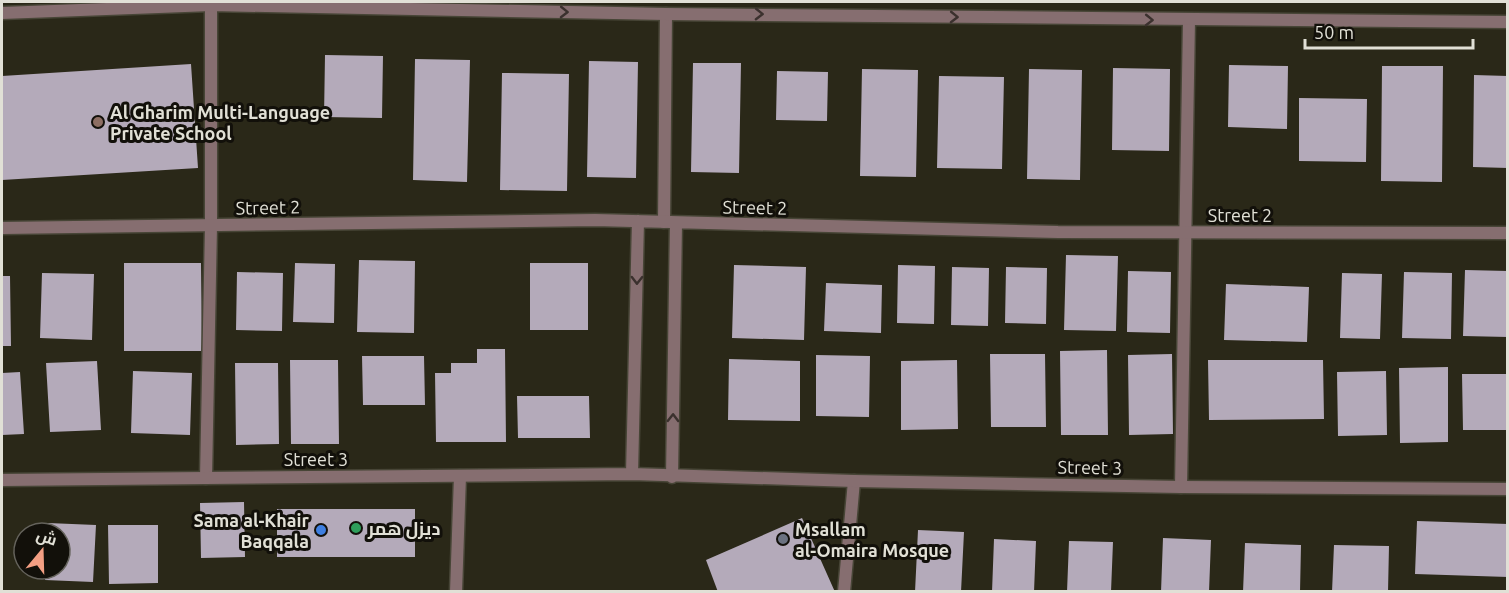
<svg xmlns="http://www.w3.org/2000/svg" width="1509" height="593" font-family="Ubuntu,Cairo,sans-serif">
<style>
.building{fill:#b4aaba}
.lines{fill:none;stroke-linecap:round;stroke-linejoin:round}
.service-casing{stroke:#474536;stroke-width:15}
.minor-casing{stroke:#474536;stroke-width:15}
.tertiary-casing{stroke:#474536;stroke-width:15}
.service{stroke:#866e70;stroke-width:12}
.minor{stroke:#866e70;stroke-width:12}
.tertiary{stroke:#866e70;stroke-width:12}
.oneway{stroke:#3b312e}
.education-dot{fill:#8d6e63;stroke:#12100a;stroke-width:2}
.leisure-dot{fill:#2e9e5b;stroke:#12100a;stroke-width:2}
.shop-dot{fill:#3f7fe0;stroke:#12100a;stroke-width:2}
.worship-dot{fill:#6b7280;stroke:#12100a;stroke-width:2}
.labels{text-anchor:middle;dominant-baseline:central;stroke-width:6;stroke-linejoin:round;paint-order:stroke}
.poi-label{font-size:18px;font-weight:bold;fill:#e1e0d6;stroke:#12100a;text-anchor:start}
.street-label{font-size:18px;fill:#e1e0d6;stroke:#12100a}
</style>
<rect width="100%" height="100%" fill="#2a2818"/>
<path class="building" d="M325,55L383,56L382,118L324,117Z
M415,59L470,60L467,182L413,180Z
M589,61L638,62L636,178L587,177Z
M693,63H741L739,173L691,172Z
M191,64L198,168L2,180V76Z
M1229,65L1288,66L1287,129L1228,127Z
M1382,66H1443L1442,182L1381,181Z
M1113,68L1170,69L1169,151L1112,150Z
M862,69L918,70L916,177L860,176Z
M1029,69L1082,70L1080,180L1027,179Z
M777,71L828,72L827,121L776,120Z
M502,73L569,74L567,191L500,190Z
M1474,75L1508,76V168L1473,167Z
M939,76L1004,77L1002,169L937,168Z
M1299,98L1367,99L1366,162L1299,161Z
M1066,255L1118,256L1116,331L1064,330Z
M359,260L415,261L414,333L357,332Z
M124,263H201L202,351H124Z
M295,263L335,264L334,323L293,322Z
M530,263H588V330H530Z
M734,265L806,267L804,340L732,338Z
M898,265L935,266L934,324L897,323Z
M952,267L989,268L988,326L951,325Z
M1006,267L1047,268L1046,324L1005,323Z
M1465,270L1508,271V337L1463,336Z
M1128,271L1171,272L1170,333L1127,332Z
M237,272L283,273L282,331L236,330Z
M1404,272L1452,273L1451,339L1402,338Z
M42,273L94,274L92,340L40,338Z
M1342,273L1382,274L1380,339L1340,338Z
M2,276H10L11,346H2Z
M826,283L882,285L881,333L824,331Z
M1226,284L1309,287L1307,342L1224,340Z
M477,349H505L506,442H436L435,373H451V363H477Z
M1107,350L1108,435H1061L1060,351Z
M990,354H1045L1046,427H991Z
M1172,354L1173,434L1129,435L1128,355Z
M816,355L870,356L869,417L816,416Z
M362,356H424L425,405H363Z
M729,359L800,361V421L728,420Z
M290,360H338L339,444H291Z
M957,360L958,429L901,430V361Z
M1208,360H1323L1324,419L1209,420Z
M97,361L101,430L50,432L46,363Z
M235,363H278L279,444L236,445Z
M1448,367V442L1400,443L1399,368Z
M133,371L192,373L190,435L131,433Z
M1386,371L1387,435L1338,436L1337,372Z
M20,372L24,434L2,435V373Z
M1462,374H1508V430H1463Z
M517,396H589L590,438H518Z
M244,502L245,557L201,558L200,503Z
M277,509H415V557H277Z
M802,518L835,592H718L706,560Z
M1417,521L1508,524V577L1415,574Z
M48,523L96,525L93,582L45,580L46,569H60V533H47Z
M108,525H158V583L109,584Z
M918,530L964,532L961,592H915Z
M1163,538L1211,540L1209,592H1161Z
M994,539L1036,541L1034,592H992Z
M1069,541L1113,542L1111,592H1067Z
M1245,543L1301,545L1300,592H1243Z
M1334,545L1389,546L1388,592H1332Z"/>
<g class="lines">
<g class="service-casing">
<path id="service" d="M664,222L666,14
M206,478L211,226V5
M1181,487L1189,20
M456,592L460,476
M844,592L854,481"/>
</g>
<g class="minor-casing">
<path id="minor" d="M2,228L595,220L1058,232L1508,233
M632,474L638,221
M672,477L676,223
M2,480L632,474L854,481L1181,487L1508,489"/>
</g>
<g class="tertiary-casing">
<path id="tertiary" d="M2,13L211,5L666,14L1508,22"/>
</g>
<use href="#service" class="service"/>
<use href="#minor" class="minor"/>
<use href="#tertiary" class="tertiary"/>
</g>
<defs><path id="oneway-chevron" d="M-2-3.5L2.5 0L-2 3.5" fill="none" stroke-width="1.6" stroke-linecap="round" stroke-linejoin="round" transform="scale(1.5)"/></defs>
<g class="oneway">
<use href="#oneway-chevron" transform="translate(564 12) rotate(1)"/>
<use href="#oneway-chevron" transform="translate(759 14) rotate(1)"/>
<use href="#oneway-chevron" transform="translate(954 17) rotate(1)"/>
<use href="#oneway-chevron" transform="translate(1149 20) rotate(1)"/>
<use href="#oneway-chevron" transform="translate(637 280) rotate(91)"/>
<use href="#oneway-chevron" transform="translate(673 418) rotate(-89)"/>
</g>
<circle class="education-dot" cx="98" cy="122" r="6"/>
<circle class="leisure-dot" cx="356" cy="528" r="6"/>
<circle class="shop-dot" cx="321" cy="530" r="6"/>
<circle class="worship-dot" cx="783" cy="539" r="6"/>
<g class="labels">
<g class="poi-label">
<text x="110" y="112">Al Gharim Multi-Language<tspan x="110" dy="21">Private School</tspan></text>
<text x="309" y="520" text-anchor="end">Sama al-Khair<tspan x="309" dy="21">Baqqala</tspan></text>
<text x="368" y="528">ديزل همر</text>
<text x="795" y="529">Msallam<tspan x="795" dy="21">al-Omaira Mosque</tspan></text>
</g>
<g class="street-label">
<text transform="translate(268 207) rotate(-1)">Street 2</text>
<text transform="translate(755 207) rotate(1)">Street 2</text>
<text x="1240" y="215">Street 2</text>
<text x="316" y="459">Street 3</text>
<text transform="translate(1090 467) rotate(1)">Street 3</text>
</g>
</g>
<rect width="1509" height="593" fill="none" stroke="#e1e0d6" stroke-width="6"/>
<g transform="translate(42 551) rotate(19)"><circle r="28" fill="#12100a" stroke="#65635c" stroke-width="1.5"/>
<path d="M0-4.5L10 22L0 15L-10 22Z" fill="#f39f83"/>
<text y="-9" font-size="16" font-weight="bold" text-anchor="middle" fill="#e1e0d6">ش</text>
</g>
<path d="M1305 39v9h168v-9" fill="none" stroke="#e1e0d6" stroke-width="3"/>
<text x="1314" y="39" font-size="18" fill="#e1e0d6" stroke="#12100a" stroke-width="4.5" paint-order="stroke">50 m</text>
</svg>
